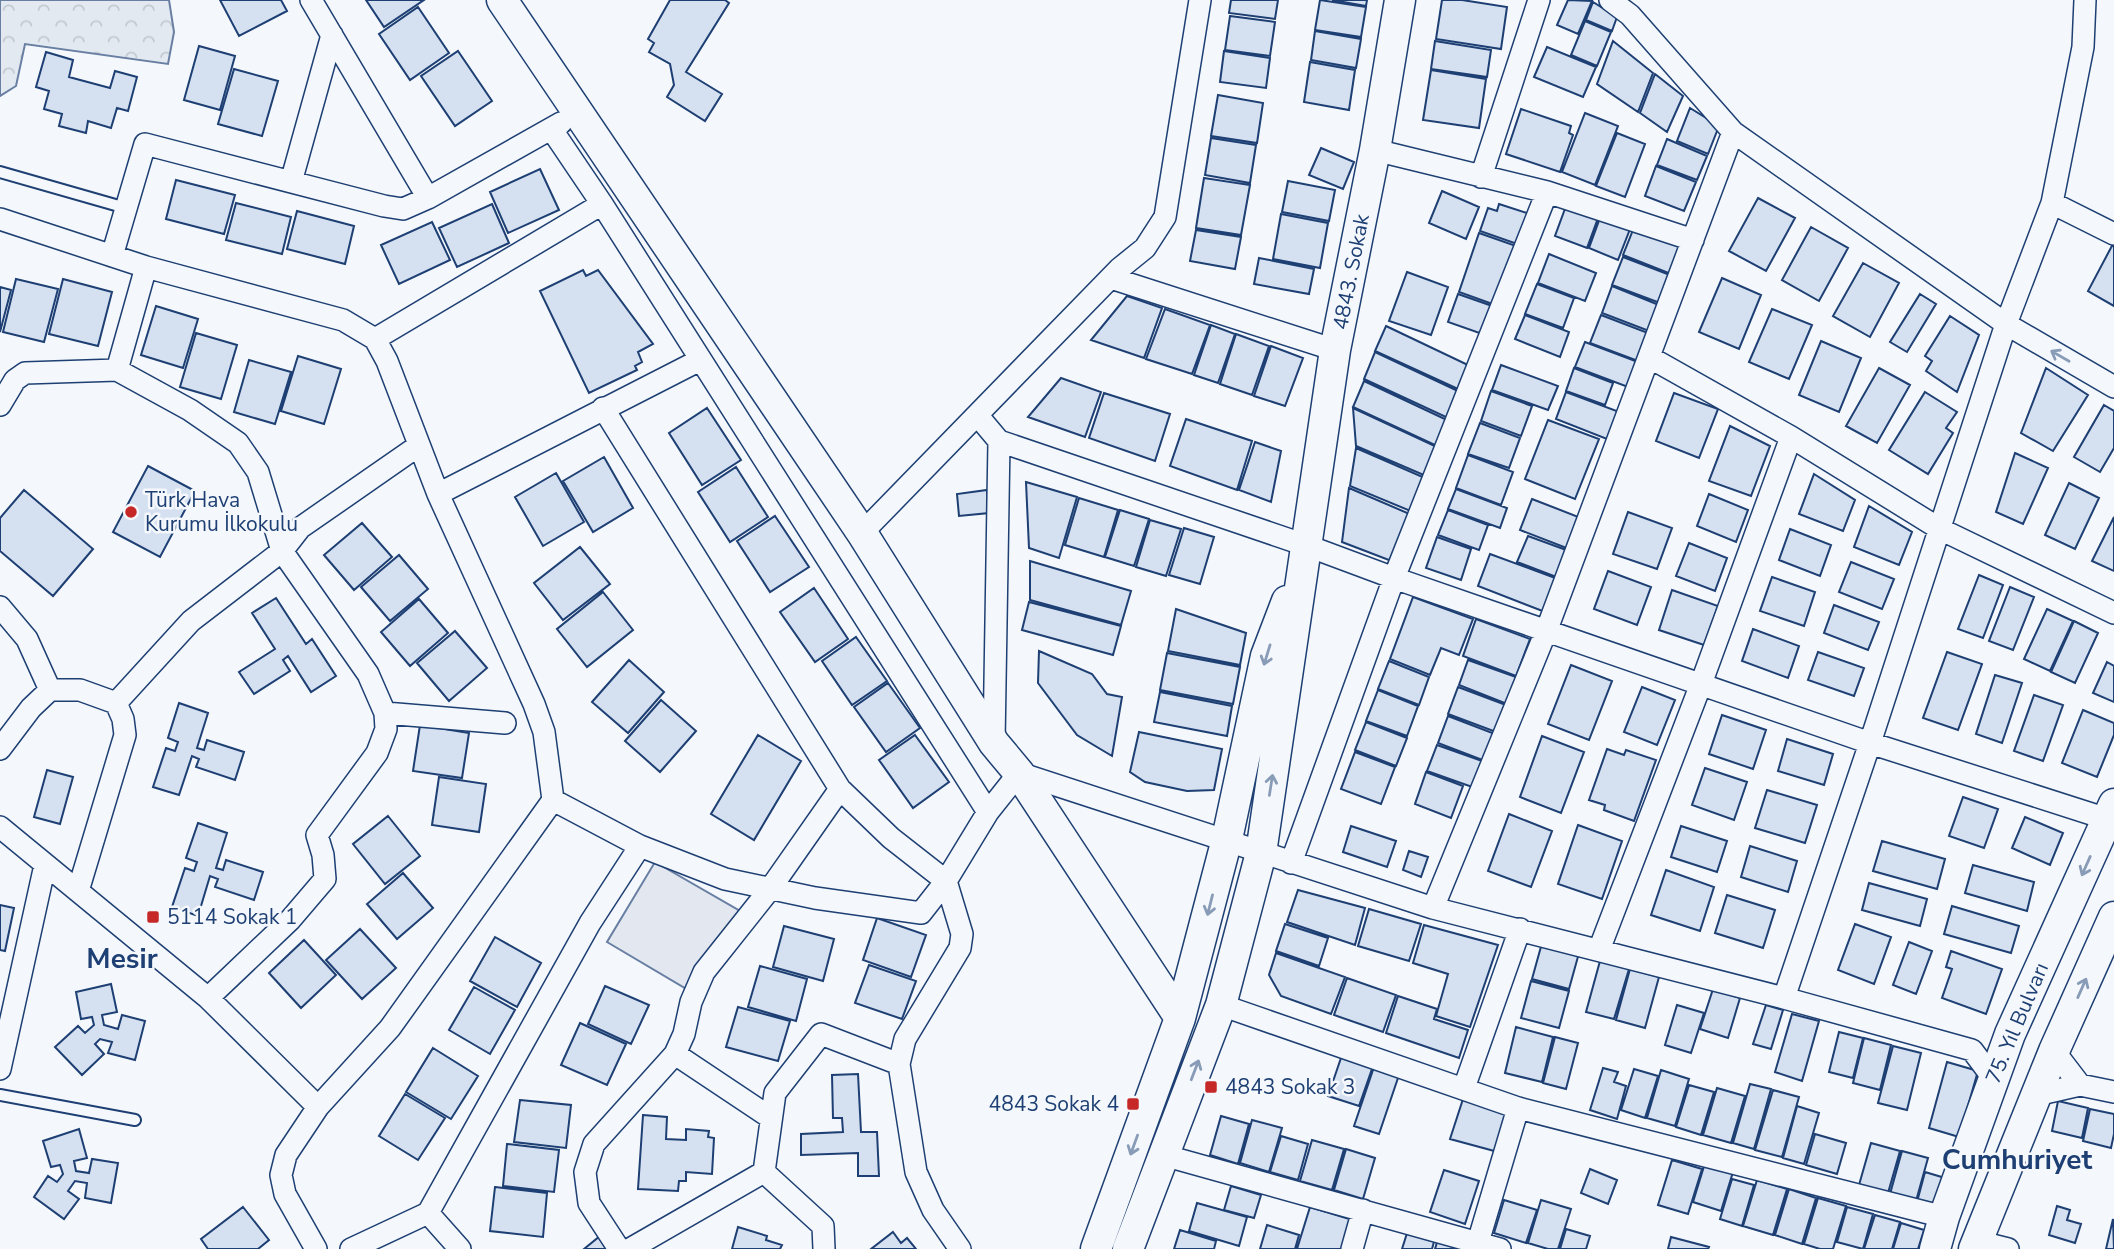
<svg xmlns="http://www.w3.org/2000/svg" width="2114" height="1249" font-family="'Nunito Sans',sans-serif">
<style>
.park{fill:url(#park-crowns);stroke:#687fa3;stroke-width:2}
.parking{fill:#e3e8f0;stroke:#687fa3;stroke-width:2}
.building{fill:#d5e0f0;stroke:#1d3f73;stroke-width:2}
.lines{fill:none;stroke-linecap:round;stroke-linejoin:round}
.lane-casing{stroke:#1d3f73;stroke-width:14}
.street-casing{stroke:#1d3f73;stroke-width:24}
.secondary-casing{stroke:#1d3f73;stroke-width:33}
.lane{stroke:#f4f7fb;stroke-width:10}
.street{stroke:#f4f7fb;stroke-width:21}
.secondary{stroke:#f4f7fb;stroke-width:30}
.oneway{stroke:#889bb7}
.poi-dot{fill:#c62828;stroke:#f4f7fb;stroke-width:2.5}
.labels{text-anchor:middle;dominant-baseline:central;stroke-width:5;stroke-linejoin:round;paint-order:stroke}
.street-label{font-size:21px;fill:#1d3f73;stroke:#f4f7fb}
.poi-label{font-size:21px;fill:#1d3f73;stroke:#f4f7fb;text-anchor:start}
.district-label{font-size:28px;font-weight:bold;fill:#1d3f73;stroke:#f4f7fb}
</style>
<defs>
<pattern id="park-crowns" width="20" height="18" patternUnits="userSpaceOnUse" patternTransform="scale(1.75)"><rect width="20" height="18" fill="#e3e9f0"/><path d="M2 6a3 3 0 1 1 6 0M12 15a3 3 0 1 1 6 0" fill="none" stroke="#c2c9d1"/></pattern>
</defs>
<rect width="100%" height="100%" fill="#f4f7fb"/>
<path class="park" d="M0,0H169L174,32L168,64L25,44L16,86L0,96Z"/>
<path class="parking" d="M655,862L740,911L695,994L607,942Z"/>
<path class="building" d="M220,0H281L287,11L239,36Z
M366,0H424L384,27Z
M670,0H725L729,3L686,72L722,94L705,121L667,97L674,85L670,64L649,52L654,43L648,39Z
M1231,0H1278L1275,19L1229,13Z
M1320,0L1366,7L1361,37L1315,30Z
M1332,0H1367L1366,6Z
M1442,0H1462L1507,7L1501,49L1436,39Z
M1568,0L1592,1L1578,34L1557,25Z
M1593,2L1617,17L1612,31L1586,20Z
M418,7L449,53L410,80L379,34Z
M1230,16L1275,22L1270,56L1225,50Z
M1585,21L1611,32L1597,66L1571,55Z
M1315,31L1361,39L1356,68L1311,60Z
M1435,41L1491,50L1487,77L1431,69Z
M1613,41L1653,73L1638,112L1597,84Z
M199,46L235,56L220,110L184,100Z
M1547,47L1596,67L1583,97L1534,77Z
M458,51L492,101L455,126L421,76Z
M1224,51L1270,58L1266,88L1220,82Z
M46,52L73,60L69,77L110,88L115,71L137,77L128,111L117,108L111,128L88,121L86,133L59,126L62,114L44,109L49,91L36,87Z
M1310,62L1355,70L1349,110L1304,102Z
M234,69L278,81L262,136L218,124Z
M1431,70L1486,79L1479,128L1423,120Z
M1655,74L1683,96L1667,132L1640,113Z
M1218,95L1263,103L1257,143L1211,136Z
M1690,108L1719,126L1708,154L1677,141Z
M1521,109L1571,126L1569,133L1573,135L1560,172L1506,154Z
M1585,113L1618,126L1595,185L1562,172Z
M1617,133L1645,144L1625,197L1596,186Z
M1211,138L1256,145L1250,183L1205,175Z
M1667,139L1707,156L1697,180L1657,165Z
M1321,148L1354,162L1343,189L1309,175Z
M1656,166L1696,182L1684,211L1645,196Z
M540,169L559,210L508,233L490,192Z
M1204,178L1250,185L1241,235L1196,228Z
M176,180L235,195L224,234L166,219Z
M1288,181L1335,190L1329,221L1282,212Z
M1442,191L1479,207L1466,239L1429,223Z
M1758,198L1795,218L1766,271L1729,251Z
M236,203L291,217L282,254L226,240Z
M492,204L509,243L457,267L439,228Z
M1499,204L1530,214L1520,245L1480,231L1488,208L1497,211Z
M1566,206L1598,218L1587,248L1555,236Z
M297,211L354,226L345,264L287,249Z
M1281,214L1328,223L1320,268L1273,259Z
M1600,218L1630,229L1618,260L1589,248Z
M432,222L450,260L399,284L381,245Z
M1635,225L1682,244L1671,274L1623,255Z
M1811,227L1848,248L1819,301L1782,280Z
M1196,230L1241,237L1235,269L1190,261Z
M1479,233L1519,247L1498,306L1459,292Z
M2114,242V306L2088,291Z
M1549,254L1596,273L1585,301L1538,283Z
M1623,257L1670,275L1660,303L1612,285Z
M1259,258L1314,269L1309,294L1254,284Z
M1863,263L1899,283L1870,337L1833,316Z
M583,270L586,276L598,270L653,344L638,352L642,362L635,366L637,370L589,393L540,291Z
M1407,272L1448,287L1431,335L1389,321Z
M1722,278L1761,295L1739,349L1699,332Z
M16,279L58,289L44,342L3,332Z
M63,279L112,292L98,346L49,334Z
M1537,284L1574,298L1563,328L1525,314Z
M1612,286L1659,305L1649,331L1602,313Z
M0,287L11,290L0,332Z
M1458,294L1498,308L1488,336L1448,322Z
M1920,294L1936,304L1907,352L1890,342Z
M1127,296L1162,308L1144,358L1091,340Z
M156,306L198,319L183,368L141,355Z
M1165,309L1210,325L1192,374L1146,359Z
M1772,309L1812,325L1789,379L1749,362Z
M1525,315L1569,332L1560,357L1515,339Z
M1601,315L1648,333L1638,361L1590,343Z
M1950,316L1979,335L1957,392L1926,371L1932,361L1925,356Z
M1211,325L1235,334L1218,383L1194,375Z
M1386,326L1468,365L1458,389L1375,351Z
M196,333L237,345L221,399L180,387Z
M1236,334L1269,346L1252,395L1220,384Z
M1821,341L1861,358L1839,412L1799,395Z
M1585,342L1638,362L1628,387L1575,367Z
M1271,346L1303,358L1285,406L1254,396Z
M1375,352L1458,391L1448,418L1364,379Z
M298,356L341,369L324,424L281,411Z
M249,360L291,372L275,424L234,412Z
M1501,365L1558,386L1548,410L1492,390Z
M1574,368L1613,383L1605,405L1566,391Z
M1879,368L1910,385L1877,443L1846,426Z
M2046,368L2088,395L2053,451L2021,433Z
M1061,378L1101,392L1085,437L1028,417Z
M1364,381L1447,420L1437,446L1353,407Z
M1491,391L1532,406L1521,436L1481,421Z
M1566,392L1622,413L1612,441L1556,419Z
M1925,392L1957,412L1946,428L1953,433L1928,474L1889,450Z
M1104,393L1170,414L1155,461L1089,438Z
M1674,393L1718,409L1699,458L1656,441Z
M2104,405L2114,411V448L2100,472L2074,457Z
M707,408L741,460L702,485L669,433Z
M1353,408L1437,447L1426,476L1356,446Z
M1186,419L1252,441L1237,490L1170,466Z
M1548,420L1599,439L1575,499L1525,479Z
M1480,423L1520,438L1509,468L1468,454Z
M1730,426L1770,446L1751,496L1709,481Z
M1255,442L1281,451L1271,502L1239,490Z
M1356,448L1425,478L1413,512L1350,486Z
M2015,453L2048,468L2023,524L1996,512Z
M1468,455L1513,472L1501,505L1456,488Z
M604,457L633,508L593,532L563,481Z
M148,466L195,491L160,557L113,532Z
M736,467L768,517L730,542L698,492Z
M556,473L584,522L543,546L515,497Z
M1814,474L1855,500L1843,531L1799,514Z
M1026,482L1077,497L1059,558L1029,548Z
M2069,483L2099,498L2075,549L2045,535Z
M1349,488L1412,515L1394,562L1342,542Z
M1456,489L1507,508L1500,528L1448,509Z
M24,490L93,549L53,596L0,551V518Z
M987,490L989,513L959,516L957,494Z
M1709,494L1748,510L1736,542L1697,526Z
M1079,498L1118,510L1104,557L1065,545Z
M1532,499L1581,518L1569,549L1520,530Z
M1869,506L1912,532L1899,565L1854,547Z
M1120,510L1149,519L1134,566L1105,557Z
M1448,510L1488,525L1479,550L1438,535Z
M1628,512L1672,528L1657,569L1613,554Z
M775,516L809,567L770,592L737,541Z
M2114,517V571L2092,561Z
M1150,520L1181,529L1166,576L1136,567Z
M362,523L392,557L354,590L324,555Z
M1184,528L1214,537L1200,584L1169,575Z
M1790,529L1831,545L1820,576L1779,560Z
M1528,536L1569,551L1559,578L1517,562Z
M1437,537L1471,549L1461,580L1426,568Z
M1689,543L1727,558L1715,591L1676,576Z
M580,547L610,584L563,620L534,583Z
M1490,554L1558,579L1545,612L1478,586Z
M399,555L428,589L390,621L361,587Z
M1030,561L1131,591L1121,625L1030,600Z
M1851,562L1894,579L1882,609L1839,592Z
M1608,571L1651,587L1637,625L1594,609Z
M1979,575L2003,585L1983,638L1958,629Z
M1772,577L1815,592L1804,626L1760,611Z
M2010,587L2034,597L2013,650L1989,641Z
M814,588L848,639L815,662L780,612Z
M1672,590L1718,606L1704,645L1659,630Z
M603,592L633,630L587,667L557,629Z
M1413,597L1473,619L1459,655L1441,648L1430,675L1390,659Z
M276,598L306,644L312,639L336,676L311,692L288,656L283,660L290,671L254,694L239,672L275,649L252,613Z
M419,599L448,633L410,666L381,632Z
M1029,602L1121,626L1113,655L1022,630Z
M1834,605L1879,622L1868,650L1824,633Z
M1176,609L1246,633L1240,665L1168,651Z
M2047,609L2073,621L2050,671L2024,659Z
M1476,619L1530,639L1516,676L1463,656Z
M2074,621L2098,633L2075,683L2051,672Z
M1753,629L1799,646L1788,678L1742,661Z
M455,631L487,668L449,701L417,663Z
M856,637L887,681L852,705L822,661Z
M1039,651L1092,674L1107,694L1122,697L1112,756L1077,735L1038,683Z
M1818,652L1864,668L1854,696L1808,680Z
M1947,652L1982,664L1958,730L1923,718Z
M1167,653L1240,667L1233,704L1160,690Z
M629,660L664,692L628,733L592,702Z
M1468,660L1516,677L1507,704L1459,685Z
M1389,661L1429,677L1419,705L1378,689Z
M2107,662L2114,666V702L2093,693Z
M1571,665L1612,681L1589,740L1548,724Z
M1995,675L2022,683L2002,743L1976,734Z
M888,683L920,728L886,752L854,707Z
M1458,687L1506,705L1496,732L1448,714Z
M1642,687L1675,700L1657,745L1624,732Z
M1378,690L1418,706L1407,736L1366,721Z
M1160,692L1232,706L1227,736L1154,722Z
M2034,695L2063,705L2043,761L2014,751Z
M661,700L696,731L660,772L625,741Z
M179,703L208,713L197,748L204,750L207,740L244,752L235,780L196,767L199,759L192,756L179,795L153,787L166,748L175,751L178,742L168,738Z
M2083,710L2114,723V735L2097,777L2062,763Z
M1722,715L1766,730L1753,769L1709,754Z
M1448,716L1495,734L1485,761L1438,743Z
M1366,722L1407,738L1396,766L1355,750Z
M420,725L469,733L462,778L413,771Z
M1139,732L1222,749L1214,790L1187,791L1145,782L1130,772Z
M758,735L801,761L754,840L711,814Z
M915,735L949,782L913,808L879,760Z
M1542,736L1584,752L1561,813L1520,797Z
M1787,739L1833,754L1824,785L1778,771Z
M1437,745L1485,762L1475,788L1427,771Z
M1607,749L1624,755L1626,750L1656,760L1634,821L1604,810L1605,805L1589,800Z
M1355,752L1395,767L1381,804L1341,789Z
M1705,768L1747,782L1734,820L1692,805Z
M47,770L73,777L60,824L34,817Z
M1426,772L1463,786L1451,818L1415,804Z
M439,777L486,784L479,832L432,825Z
M1767,790L1817,805L1805,843L1755,828Z
M1963,797L1998,809L1984,848L1949,836Z
M1509,814L1552,831L1531,887L1488,871Z
M388,816L420,856L385,884L353,844Z
M2025,817L2063,833L2050,865L2012,848Z
M198,823L227,833L216,868L223,870L226,860L263,872L254,900L215,887L218,879L210,876L198,916L172,907L185,868L194,871L197,862L186,858Z
M1578,825L1622,841L1602,899L1558,884Z
M1351,826L1396,841L1387,867L1343,852Z
M1681,826L1727,841L1717,872L1671,857Z
M1882,841L1945,859L1937,889L1873,871Z
M1750,846L1797,861L1788,892L1741,877Z
M1409,851L1428,857L1421,877L1403,870Z
M1973,865L2034,882L2027,911L1965,893Z
M1666,870L1714,887L1700,931L1651,915Z
M403,873L433,908L397,939L367,904Z
M1869,883L1927,899L1920,926L1862,910Z
M1298,890L1365,908L1355,945L1287,922Z
M1727,895L1775,910L1763,948L1715,933Z
M0,905L14,908L5,951L0,950Z
M1952,906L2019,926L2011,953L1944,934Z
M1369,909L1421,924L1409,961L1358,946Z
M877,918L926,935L911,977L863,960Z
M1285,924L1328,938L1319,966L1276,951Z
M1855,924L1891,937L1874,984L1838,970Z
M1424,925L1498,945L1470,1027L1436,1016L1448,974L1413,963Z
M784,926L834,939L823,981L773,967Z
M360,929L396,968L362,999L326,960Z
M495,937L541,963L517,1007L470,981Z
M304,940L336,975L301,1008L269,973Z
M1909,942L1932,951L1916,994L1893,985Z
M1542,943L1579,953L1569,989L1532,979Z
M1951,951L2002,969L1986,1014L1942,998L1952,969L1946,967Z
M1276,953L1345,977L1331,1014L1281,996L1269,975Z
M1600,961L1629,969L1614,1019L1586,1012Z
M869,965L916,981L902,1019L855,1003Z
M760,966L807,979L796,1021L748,1007Z
M1630,969L1659,977L1645,1028L1616,1020Z
M1347,978L1396,995L1383,1032L1334,1015Z
M1531,981L1569,991L1559,1028L1521,1018Z
M111,984L117,1012L102,1015L104,1025L118,1029L122,1015L145,1021L135,1060L108,1053L112,1042L100,1039L95,1044L104,1054L82,1075L55,1047L78,1026L85,1033L94,1025L92,1017L81,1019L76,992Z
M605,986L649,1005L631,1044L588,1024Z
M474,987L515,1010L490,1054L449,1030Z
M1713,989L1740,998L1728,1038L1700,1029Z
M1398,996L1437,1009L1434,1019L1468,1030L1459,1058L1386,1033Z
M1677,1005L1704,1013L1691,1053L1665,1045Z
M1766,1005L1783,1010L1771,1049L1753,1044Z
M738,1007L790,1021L778,1061L726,1047Z
M1792,1014L1819,1021L1802,1081L1775,1072Z
M580,1023L626,1044L607,1085L561,1065Z
M1516,1027L1553,1037L1542,1082L1505,1073Z
M1839,1032L1863,1038L1853,1078L1829,1072Z
M1555,1037L1578,1043L1566,1089L1543,1083Z
M1864,1038L1891,1045L1880,1090L1853,1083Z
M1893,1046L1921,1053L1907,1110L1878,1103Z
M433,1048L478,1076L451,1119L406,1092Z
M1342,1055L1373,1066L1359,1106L1328,1096Z
M1947,1062L1978,1071L1959,1137L1929,1128Z
M1374,1067L1399,1075L1379,1134L1354,1126Z
M1603,1068L1618,1072L1614,1082L1626,1086L1617,1119L1590,1110Z
M1634,1069L1658,1076L1645,1118L1621,1110Z
M1661,1070L1689,1079L1675,1126L1647,1118Z
M858,1074L861,1132H877L879,1176H858V1153L801,1155V1134L843,1132L842,1118H833L832,1075Z
M1750,1084L1771,1089L1754,1149L1733,1143Z
M1689,1085L1714,1092L1701,1135L1676,1127Z
M1717,1088L1745,1096L1731,1143L1703,1135Z
M1773,1090L1799,1097L1782,1157L1755,1150Z
M405,1094L445,1118L418,1160L379,1136Z
M1463,1099L1511,1115L1498,1152L1450,1139Z
M520,1100L571,1105L566,1148L514,1142Z
M2058,1101L2088,1108L2082,1138L2052,1131Z
M1797,1106L1819,1113L1804,1164L1783,1158Z
M2090,1109L2114,1114V1134L2111,1148L2083,1141Z
M643,1115L667,1117L666,1139L686,1140V1129L709,1131L708,1137L714,1138L712,1174L686,1172V1181H679L678,1191L638,1189Z
M1221,1116L1249,1124L1238,1164L1210,1155Z
M1252,1120L1282,1128L1269,1172L1240,1163Z
M79,1129L87,1158L74,1161L76,1171L89,1173L92,1159L118,1163L111,1203L85,1198L87,1183L75,1181L68,1191L79,1199L64,1219L34,1197L48,1176L57,1182L63,1174L60,1165L51,1167L43,1141Z
M1815,1134L1846,1143L1837,1174L1806,1165Z
M1281,1136L1308,1144L1298,1180L1270,1172Z
M1312,1140L1344,1149L1332,1190L1300,1181Z
M1871,1143L1900,1151L1888,1193L1859,1185Z
M507,1144L559,1150L554,1192L503,1186Z
M1346,1149L1375,1158L1363,1199L1334,1190Z
M1902,1151L1928,1158L1916,1201L1890,1194Z
M1672,1160L1702,1169L1688,1214L1658,1205Z
M1705,1163L1733,1172L1721,1211L1693,1202Z
M1590,1169L1617,1180L1608,1204L1581,1193Z
M1444,1170L1479,1181L1465,1224L1430,1212Z
M1925,1172L1945,1178L1937,1207L1917,1202Z
M1732,1179L1754,1185L1742,1226L1720,1219Z
M1757,1180L1787,1189L1773,1235L1743,1226Z
M1231,1186L1261,1195L1254,1218L1224,1210Z
M495,1187L547,1193L543,1237L490,1231Z
M1789,1189L1816,1198L1802,1244L1775,1235Z
M1818,1198L1846,1206L1833,1249H1820L1804,1244Z
M1504,1200L1537,1210L1526,1243L1494,1233Z
M1541,1200L1571,1209L1558,1249H1548L1528,1243Z
M1197,1203L1247,1217L1239,1246L1189,1231Z
M2057,1206L2070,1210L2067,1220L2081,1224L2075,1243L2049,1235Z
M243,1207L269,1240L258,1249H208L201,1239Z
M1310,1207L1356,1221L1348,1249H1297Z
M1847,1207L1873,1214L1863,1249L1837,1242Z
M1875,1215L1900,1222L1892,1249H1864Z
M2113,1219L2114,1249H2106Z
M1901,1223L1924,1230L1918,1249H1893Z
M1267,1225L1299,1235L1295,1249H1260Z
M738,1227L767,1236L766,1240L782,1245L780,1249H732Z
M1566,1229L1590,1236L1586,1249H1560Z
M1180,1230L1216,1241L1214,1249H1174Z
M1408,1230L1435,1238L1432,1249H1402Z
M893,1232L901,1243L907,1238L916,1249H871Z
M600,1236L610,1249H584Z
M1671,1237L1709,1247L1708,1249H1668Z
M1438,1239L1470,1249H1435Z"/>
<g class="lines">
<g class="lane-casing">
<path id="lane" d="M0,172L126,208
M0,1095L135,1120"/>
</g>
<g class="street-casing">
<path id="street" d="M311,0L428,198
M1610,0L1630,15L1733,132L2006,324L2114,387
M552,130L602,204L988,812
M1375,150L1547,192L1693,240
M1481,177L1539,0
M291,182L332,35
M2052,203L2114,234
M0,219L146,267L343,320L375,339L387,361L438,494L534,704L544,732L553,800L390,1028L318,1107L286,1155L281,1175L285,1194L316,1249
M112,256L145,144L384,206L403,209L428,198L561,123
M1111,278L1335,350
M375,339L602,204
M1649,357L1791,437L1940,529L2114,613
M117,370L146,267
M0,405L15,380L25,373L117,370L190,410L238,443L258,472L282,551L368,674L385,713L505,723
M603,408L840,789L891,838L946,881L962,934L960,948L905,1039L899,1064L916,1172L933,1210L960,1249
M978,416L999,441L1308,546L1394,578L1870,743L2107,819
M438,494L700,360
M862,533L1119,269L1145,248L1165,217L1200,0
M0,607L27,639L50,690H80L116,703L123,719L125,735L78,891
M116,703L191,621L282,551L300,528L418,446
M994,743L999,441
M0,749L31,708L50,690
M553,800L640,846L725,879L815,898L921,913L946,881L988,812L1019,773L1433,908L1784,998L1972,1050L1993,1078
M0,827L208,998L318,1107
M1291,863L1394,578L1547,192
M1433,908L1547,629L1733,132
M1599,950L1701,684L1791,437
M208,998L290,920L325,879L323,855L317,835L377,753L386,729L385,713
M1784,998L1870,743L2006,324L2052,203L2083,47L2085,0
M1221,1005L1518,1108L1944,1217
M2054,1051L2080,1085
M675,1054L771,1118
M0,1069L45,865
M1464,1088L1520,929
M2036,1095L2080,1085L2114,1092
M1163,1155L1500,1249
M428,1213L460,1249
M1976,1241L2008,1249
M351,1249L428,1213L590,923L640,846
M619,1249L589,1203L585,1172L594,1144L675,1054L684,1034L691,1002L704,972L770,889L840,789
M630,1249L764,1172
M824,1249L823,1226L764,1172L775,1093L821,1034L899,1064
M1352,1249L1363,1210
M1476,1249L1518,1108"/>
</g>
<g class="secondary-casing">
<path id="secondary" d="M502,0L862,533L994,743L1019,773L1180,1018
M1096,1249L1180,1018L1227,839L1266,656L1287,601
M1128,1249L1221,1005L1261,853L1335,350L1375,150L1400,0
M1935,1249L1944,1217L2010,1034L2114,804
M1974,1249L2054,1051L2114,917"/>
</g>
<use href="#lane" class="lane"/>
<use href="#street" class="street"/>
<use href="#secondary" class="secondary"/>
</g>
<defs><path id="oneway-shaft" d="M-6 0H5M1.5-3L5.5 0L1.5 3" fill="none" stroke-width="1.6" stroke-linecap="round" stroke-linejoin="round" transform="scale(1.75)"/></defs>
<g class="oneway">
<use href="#oneway-shaft" transform="translate(2060 356) rotate(-150)"/>
<use href="#oneway-shaft" transform="translate(1267 655) rotate(107)"/>
<use href="#oneway-shaft" transform="translate(1271 785) rotate(-81)"/>
<use href="#oneway-shaft" transform="translate(2086 866) rotate(114)"/>
<use href="#oneway-shaft" transform="translate(1210 905) rotate(104)"/>
<use href="#oneway-shaft" transform="translate(2082 988) rotate(-66)"/>
<use href="#oneway-shaft" transform="translate(1195 1070) rotate(-69)"/>
<use href="#oneway-shaft" transform="translate(1134 1145) rotate(110)"/>
</g>
<g class="poi-dot">
<circle cx="131" cy="512" r="7"/>
<rect x="146" y="910" width="14" height="14" rx="3.5"/>
<rect x="1204" y="1080" width="14" height="14" rx="3.5"/>
<rect x="1126" y="1097" width="14" height="14" rx="3.5"/>
</g>
<g class="labels">
<g class="street-label">
<text transform="translate(1351 272) rotate(-79)">4843. Sokak</text>
<text transform="translate(2017 1023) rotate(-67)">75. Yıl Bulvarı</text>
</g>
<g class="poi-label">
<text x="145" y="500">Türk Hava<tspan x="145" dy="24">Kurumu İlkokulu</tspan></text>
<text x="167" y="917">5114 Sokak 1</text>
<text x="1225" y="1087">4843 Sokak 3</text>
<text x="1119" y="1104" text-anchor="end">4843 Sokak 4</text>
</g>
<g class="district-label">
<text x="122" y="959">Mesir</text>
<text x="2017" y="1160">Cumhuriyet</text>
</g>
</g>
</svg>
